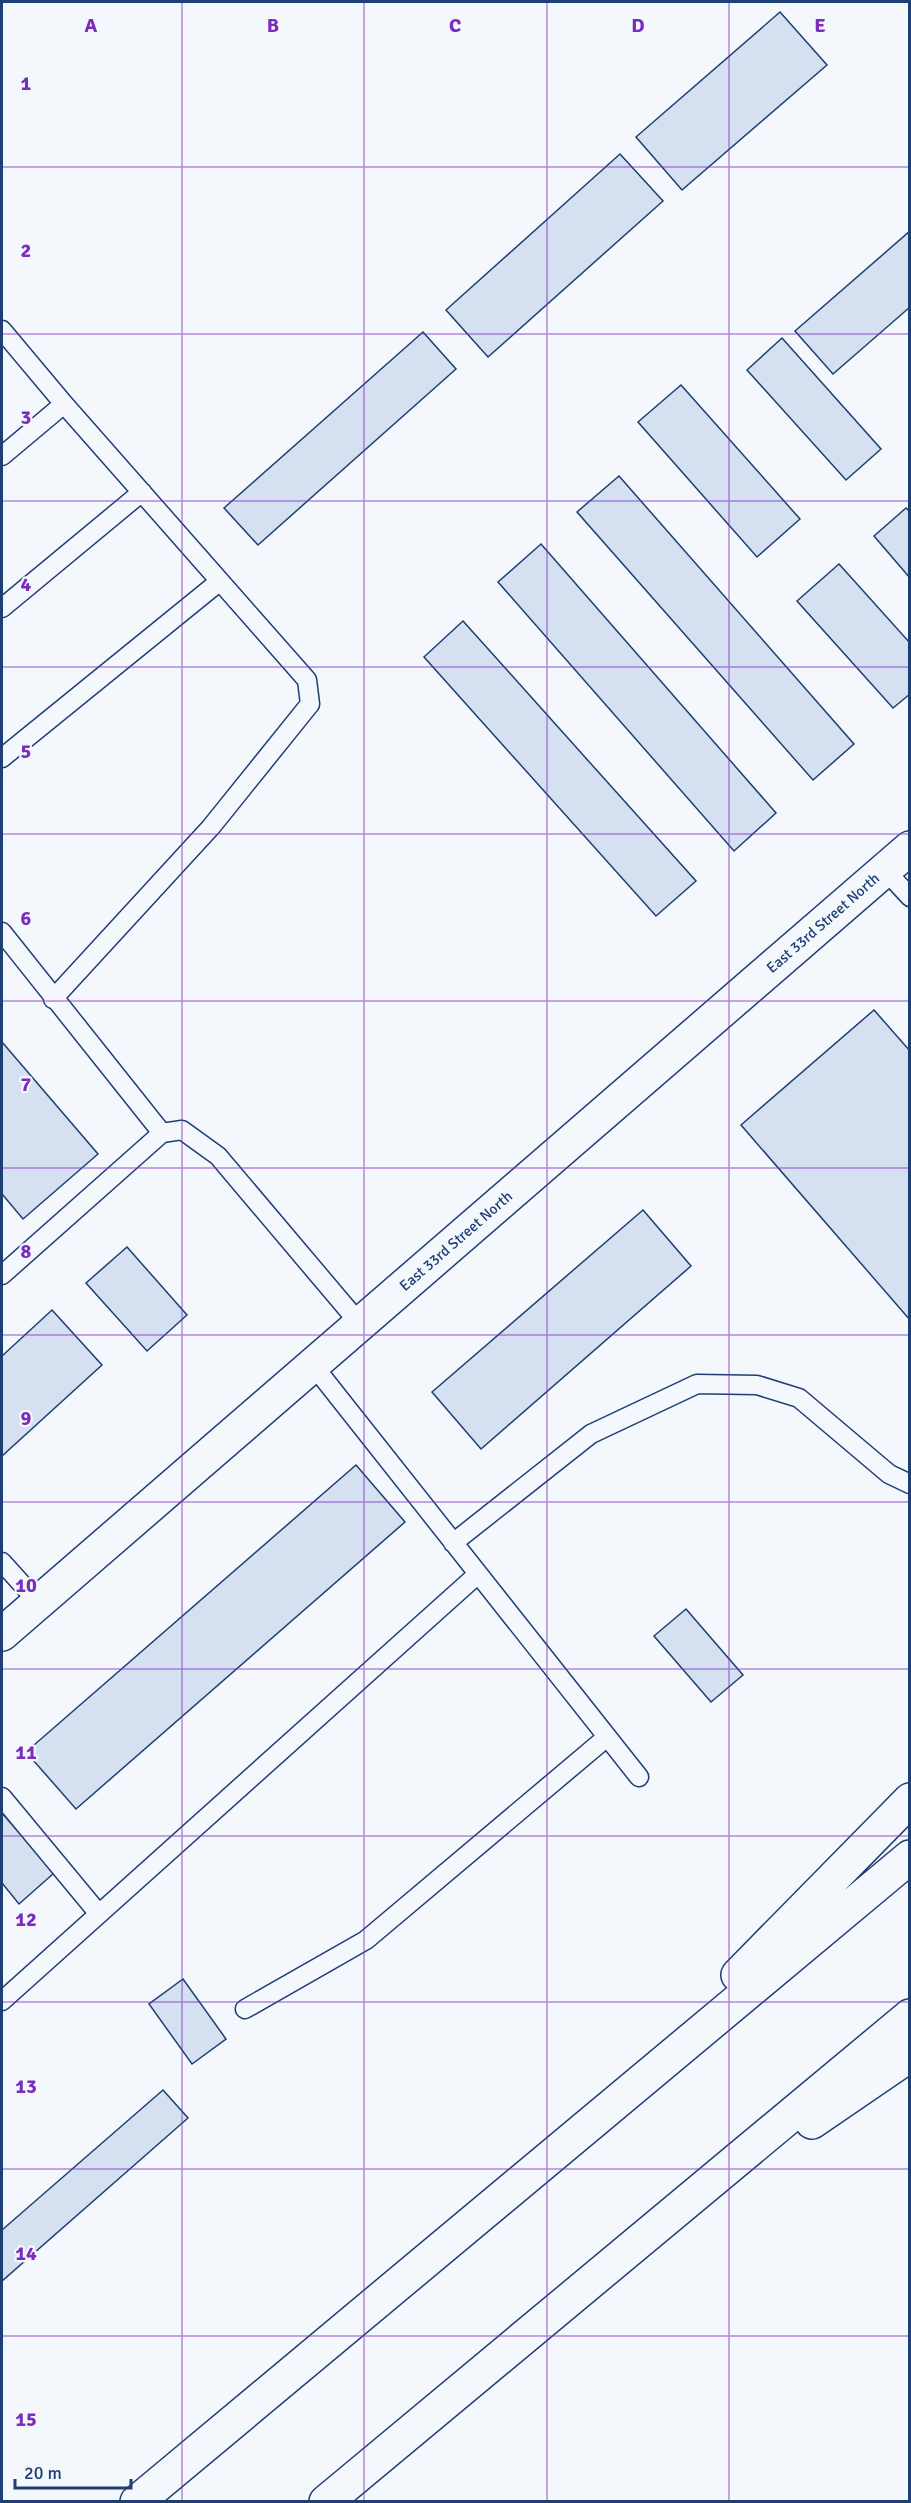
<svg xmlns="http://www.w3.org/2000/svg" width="911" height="2503" font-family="Signika,sans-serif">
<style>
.building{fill:#d5e0f0;stroke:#1d3f73;stroke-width:1.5}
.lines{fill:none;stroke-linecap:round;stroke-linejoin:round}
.lane-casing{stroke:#1d3f73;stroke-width:21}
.street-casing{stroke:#1d3f73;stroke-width:36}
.highway-casing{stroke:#1d3f73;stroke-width:36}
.lane{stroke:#f4f7fb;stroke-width:18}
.street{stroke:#f4f7fb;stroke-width:33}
.highway{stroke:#f4f7fb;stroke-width:33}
.grid{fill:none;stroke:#7b2cbf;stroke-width:1.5;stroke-opacity:0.55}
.labels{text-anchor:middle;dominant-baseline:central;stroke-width:4.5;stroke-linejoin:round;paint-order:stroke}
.street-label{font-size:15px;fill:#1d3f73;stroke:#f4f7fb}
.grid-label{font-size:20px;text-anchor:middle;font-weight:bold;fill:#7b2cbf;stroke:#f4f7fb;stroke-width:4.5;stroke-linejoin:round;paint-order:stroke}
</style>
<rect width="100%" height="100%" fill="#f4f7fb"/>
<path class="building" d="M780,12L827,65L682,190L636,137Z
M620,154L663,201L488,357L446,310Z
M910,231V307L833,374L795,331Z
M423,332L456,369L258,545L224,508Z
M782,338L881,449L846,480L747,370Z
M681,385L800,519L757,557L638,422Z
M619,476L854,744L813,780L577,512Z
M906,508L910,512V578L874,536Z
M541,544L776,813L734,851L498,582Z
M839,564L910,643V694L893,708L797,601Z
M463,621L696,881L656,916L424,657Z
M874,1010L910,1051V1320L741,1125Z
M2,1042L98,1154L23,1219L2,1194Z
M643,1210L691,1266L481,1449L432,1392Z
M127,1247L187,1315L147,1351L86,1283Z
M52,1310L102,1365L2,1456V1356Z
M356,1465L405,1522L76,1809L26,1752Z
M686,1609L743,1675L711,1702L654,1636Z
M2,1813L54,1873L19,1904L2,1883Z
M183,1979L226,2039L192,2064L149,2004Z
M163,2090L188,2118L2,2281V2230Z"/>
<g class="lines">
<g class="lane-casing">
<path id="lane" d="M2,330L64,404L307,680L310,704L211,827L53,999
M2,456L64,404
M2,608L142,492
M2,758L220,581
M885,870L910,897
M2,932L162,1133
M2,1275L162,1133L182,1130L218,1156L360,1324
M313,1365L639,1777
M453,1543L591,1434L697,1384L757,1385L799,1398L889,1474L910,1484
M2,1562L38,1602
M2,1797L99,1914
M2,2001L478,1574
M245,2009L366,1940L607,1737"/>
</g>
<g class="street-casing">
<path id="street" d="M2,1634L910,848"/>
</g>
<g class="highway-casing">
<path id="highway" d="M738,1975L910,1800
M812,2122L910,2055
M137,2502L910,1857
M326,2502L910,2016"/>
</g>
<use href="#lane" class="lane"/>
<use href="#street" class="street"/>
<use href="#highway" class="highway"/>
</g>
<path class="grid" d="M182,2V2502M364,2V2502M547,2V2502M729,2V2502M2,167H910M2,334H910M2,501H910M2,667H910M2,834H910M2,1001H910M2,1168H910M2,1335H910M2,1502H910M2,1669H910M2,1836H910M2,2002H910M2,2169H910M2,2336H910"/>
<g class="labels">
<g class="street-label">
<text transform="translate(823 923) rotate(-41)">East 33rd Street North</text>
<text transform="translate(456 1241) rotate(-41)">East 33rd Street North</text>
</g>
</g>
<g class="grid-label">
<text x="91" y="32">A</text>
<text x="273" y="32">B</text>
<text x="455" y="32">C</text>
<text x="638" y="32">D</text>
<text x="820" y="32">E</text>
<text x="26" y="90">1</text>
<text x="26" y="257">2</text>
<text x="26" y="424">3</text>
<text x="26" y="591">4</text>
<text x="26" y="758">5</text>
<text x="26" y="925">6</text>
<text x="26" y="1091">7</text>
<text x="26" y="1258">8</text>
<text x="26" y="1425">9</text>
<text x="26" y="1592">10</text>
<text x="26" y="1759">11</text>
<text x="26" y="1926">12</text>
<text x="26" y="2093">13</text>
<text x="26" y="2260">14</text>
<text x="26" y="2426">15</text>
</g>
<rect width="911" height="2503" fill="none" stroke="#1d3f73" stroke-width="6"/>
<path d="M15 2479v9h116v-9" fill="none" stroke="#1d3f73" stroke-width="3"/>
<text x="24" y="2479" font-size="18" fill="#1d3f73" stroke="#f4f7fb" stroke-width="4.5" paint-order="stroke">20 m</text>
</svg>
